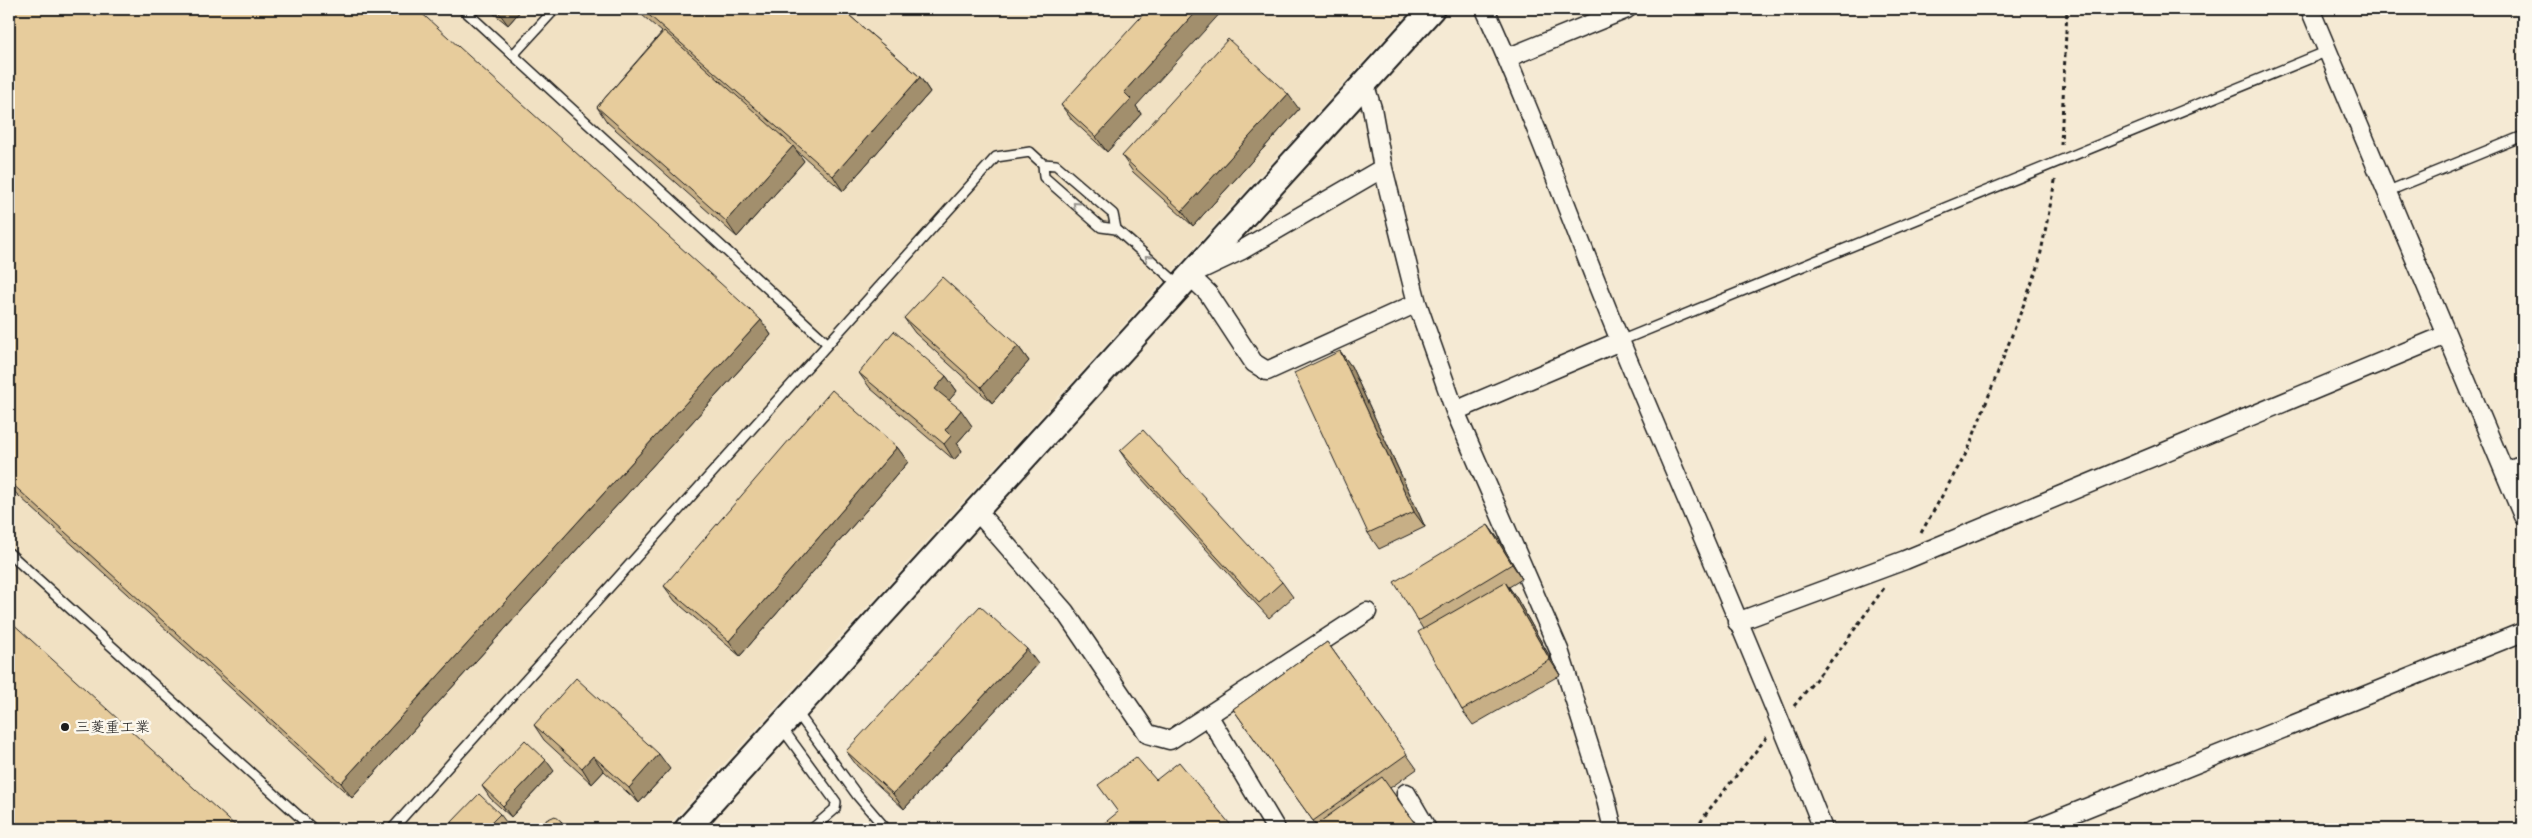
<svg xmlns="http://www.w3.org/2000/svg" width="2532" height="838" font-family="Sriracha,'Klee One',sans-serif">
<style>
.built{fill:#f1e1c3}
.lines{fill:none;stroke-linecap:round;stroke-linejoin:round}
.lane-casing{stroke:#1c1c1c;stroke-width:12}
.street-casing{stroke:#1c1c1c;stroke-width:21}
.secondary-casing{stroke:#1c1c1c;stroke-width:28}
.path{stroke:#1c1c1c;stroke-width:3;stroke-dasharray:4 4;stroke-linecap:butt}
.lane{stroke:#fbf7ec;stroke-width:9}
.street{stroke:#fbf7ec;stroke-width:18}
.secondary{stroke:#fbf7ec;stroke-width:24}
.wall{fill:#c7af86;stroke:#1c1c1c}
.shaded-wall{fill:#a28f6d;stroke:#1c1c1c}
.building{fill:#e7cc9c;stroke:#1c1c1c}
.oneway{stroke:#97948e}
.poi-dot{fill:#1c1c1c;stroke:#fbf7ec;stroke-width:2}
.labels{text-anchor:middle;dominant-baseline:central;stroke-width:5;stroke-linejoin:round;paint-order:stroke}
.poi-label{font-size:15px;fill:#1c1c1c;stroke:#fbf7ec;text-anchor:start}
</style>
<rect width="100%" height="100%" fill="#f5ead4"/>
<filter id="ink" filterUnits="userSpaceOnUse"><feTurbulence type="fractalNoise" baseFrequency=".02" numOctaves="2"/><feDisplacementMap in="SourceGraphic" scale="10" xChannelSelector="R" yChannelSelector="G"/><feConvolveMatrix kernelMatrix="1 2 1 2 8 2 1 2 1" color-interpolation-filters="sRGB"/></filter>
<g filter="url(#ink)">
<path class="built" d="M9,9H1411L665,829H9Z"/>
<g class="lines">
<g class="lane-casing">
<path id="lane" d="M463,9L828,344
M513,55L555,9
M1043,164L1044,177L1101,227L1116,229L1180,286
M2386,192L2523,136
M1620,341L2328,51
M9,553L313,829
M796,711L857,795L886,829
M782,728L836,802L835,809L812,829
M392,829L996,157L1030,152L1043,164L1056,165L1113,214L1116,229"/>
</g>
<g class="street-casing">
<path id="street" d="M1485,9C1535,118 1575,232 1621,343C1688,505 1760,666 1823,829
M2310,9L2523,516
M1507,58L1627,9
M1364,83L1372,108L1383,168L1417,303L1455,411L1620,341
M1383,168L1242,250L1189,275L1208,293L1254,363L1267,371L1417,303
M1455,411L1559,650L1605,796L1613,829
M2506,472L2523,465
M976,510L1065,612L1148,734L1170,740L1367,612
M1737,622L1905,560L2446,335
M1208,715L1276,829
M1406,793L1427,829
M2034,829L2523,632"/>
</g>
<g class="secondary-casing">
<path id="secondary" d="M687,829L1432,9"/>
</g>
<path class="path" d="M2061,145L2067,9
M1921,533L1968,450L2038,267L2056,176
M1794,706L1842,647L1884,588
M1696,829L1708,811L1767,737"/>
<use href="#lane" class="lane"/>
<use href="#street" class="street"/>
<use href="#secondary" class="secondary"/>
</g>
<path class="wall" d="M9,9L761,320L771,335L352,798L9,487Z
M488,9H522L508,25Z
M638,9H842L920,77L930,92L843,191L795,149L804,161L737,237L607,122L597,107L662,32L642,15Z
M1061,105L1136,106L1141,114L1107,152L1072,120Z
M1299,109L1193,226L1133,172L1122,156Z
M904,318L1018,346L1029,361L992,403L915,333Z
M1340,351L1351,366L1425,527L1379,549L1368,533Z
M859,373L946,376L957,391L949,400L972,426L957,443L962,451L954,460L870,388Z
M897,447L908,462L740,656L675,601L664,586Z
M1120,451L1282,582L1293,597L1269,618L1130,466Z
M1488,525L1499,540L1522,579L1509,587L1516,597L1560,675L1473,725L1462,710L1423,629L1418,621Z
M1327,642L1417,769L1390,788L1420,829H1310L1316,825L1233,709Z
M1038,664L904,809L857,766L846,751Z
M534,725L670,769L639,803L604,771L592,784L544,740Z
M554,771L511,817L490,798L482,786Z
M500,814L506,822L499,829H454L450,824Z"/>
<path class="shaded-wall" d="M498,9H522L508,25L497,10Z
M1199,9H1224L1136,106L1141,114L1107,152L1096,137L1124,92Z
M920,77L930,92L843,191L833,176Z
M1288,94L1299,109L1193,226L1182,211Z
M793,146L804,161L737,237L726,221Z
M761,320L771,335L352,798L341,783Z
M1018,346L1029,361L992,403L981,387Z
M1340,351L1351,366L1425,527L1414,512Z
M946,376L957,391L946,404L935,389Z
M961,410L972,426L957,443L962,451L954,460L944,444L945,430Z
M897,447L908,462L740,656L729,641Z
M1488,525L1499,540L1522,579L1512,564Z
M1505,582L1516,597L1560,675L1550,660Z
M1027,649L1038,664L904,809L893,794Z
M659,754L670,769L639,803L629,788Z
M593,756L604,771L592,784L582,768Z
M546,760L554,771L511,817L503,806Z
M561,821L564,825V829H559Z"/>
<path class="building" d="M9,9H417L761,320L341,783L9,481Z
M642,9H842L920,77L833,176Z
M1148,9H1199L1124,92L1131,99L1096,137L1061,105Z
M664,31L793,146L726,221L597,107Z
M1228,39L1288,94L1182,211L1122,156Z
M942,277L1018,346L981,387L904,318Z
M894,331L946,376L935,389L961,410L945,430L951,436L944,444L859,373Z
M1340,351L1414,512L1368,533L1294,373Z
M832,390L897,447L729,641L664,586Z
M1143,430L1282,582L1259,603L1120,451Z
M1488,525L1512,564L1418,621L1394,582Z
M1505,582L1550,660L1462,710L1418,632Z
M980,606L1027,649L893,794L846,751Z
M9,620L239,829H9Z
M1327,642L1407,754L1313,821L1233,709Z
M576,678L659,754L629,788L593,756L582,768L534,725Z
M525,740L546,760L503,806L482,786Z
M1136,757L1156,780L1179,762L1234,829H1097L1118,812L1098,785Z
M1382,777L1418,828L1416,829H1310Z
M479,794L500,814L485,829H455L450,824Z
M555,816L561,821L562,826L559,829H548L546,828V820Z"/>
<defs><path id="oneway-chevron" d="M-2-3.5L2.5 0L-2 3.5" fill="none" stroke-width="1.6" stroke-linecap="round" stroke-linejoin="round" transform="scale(1.25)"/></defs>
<g class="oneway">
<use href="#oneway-chevron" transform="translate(1076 205) rotate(-138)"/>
<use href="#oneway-chevron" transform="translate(1148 258) rotate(-139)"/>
</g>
</g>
<circle class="poi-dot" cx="65" cy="727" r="5"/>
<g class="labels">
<g class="poi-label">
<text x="75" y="727">三菱重工業</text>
</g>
</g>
<rect width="2532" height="838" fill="none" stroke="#fbf7ec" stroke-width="30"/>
<rect x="15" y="15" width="2502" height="808" fill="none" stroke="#1c1c1c" stroke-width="2" filter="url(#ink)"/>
</svg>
